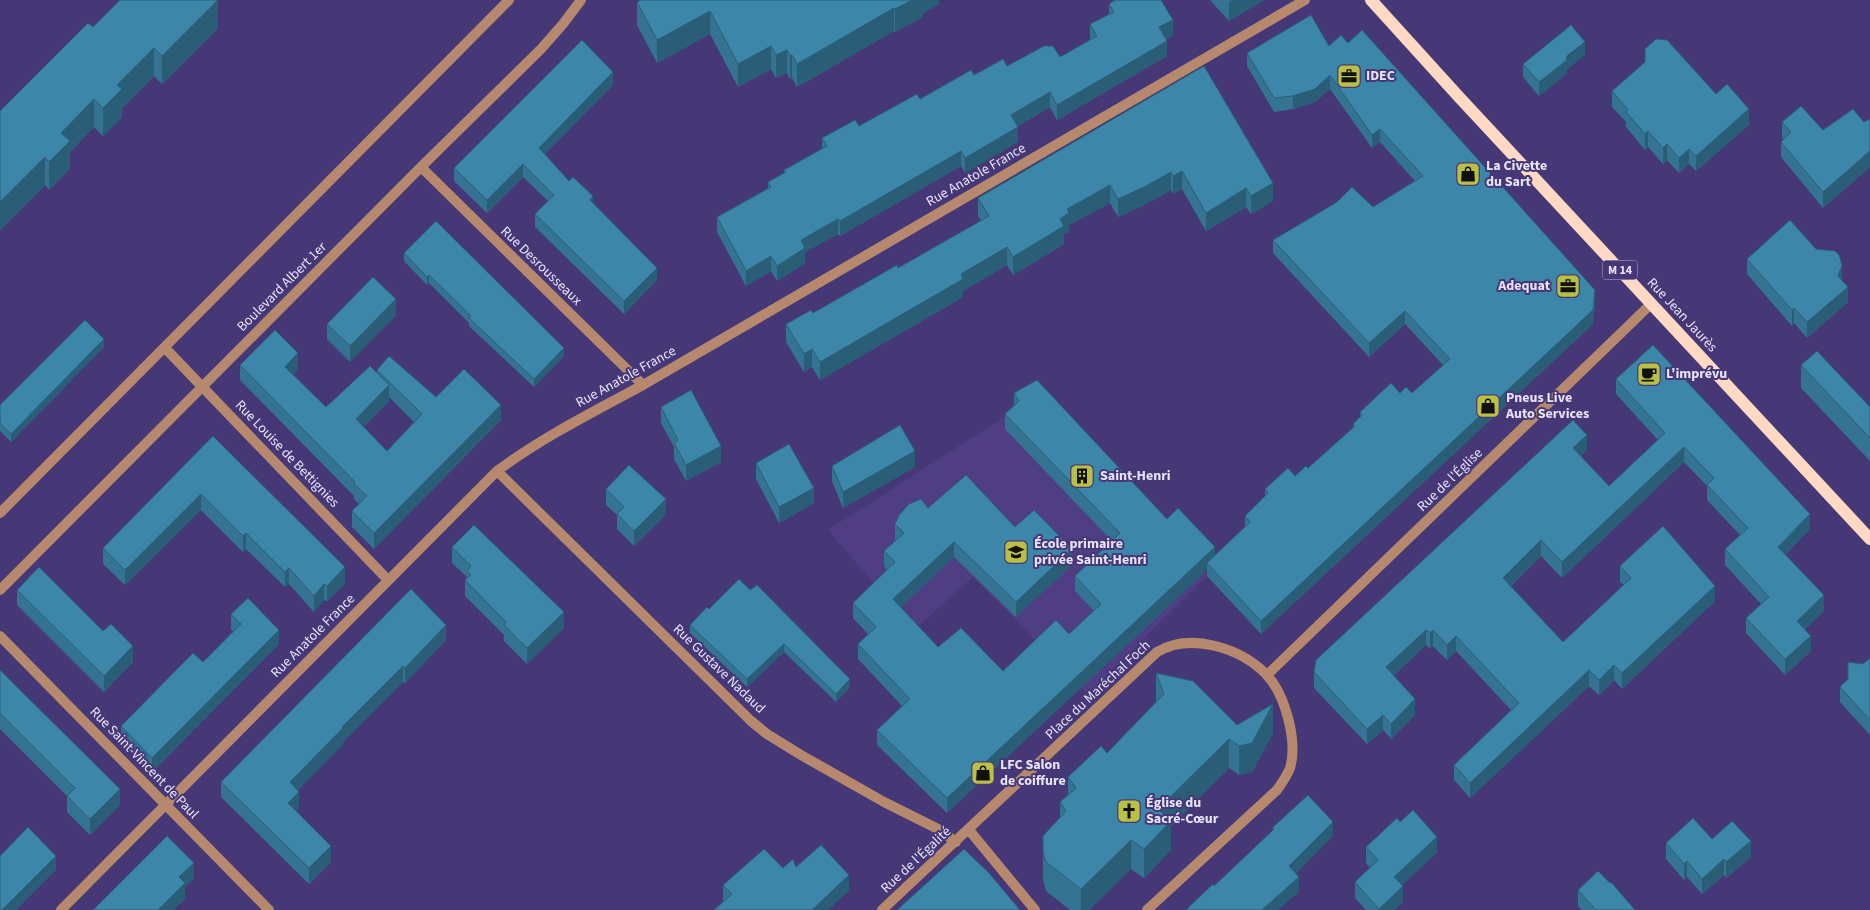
<svg xmlns="http://www.w3.org/2000/svg" width="1870" height="910" font-family="'Source Sans 3',sans-serif">
<style>
.built{fill:#4f3e83}
.lines{fill:none;stroke-linecap:round;stroke-linejoin:round}
.minor{stroke:#b6886d;stroke-width:10}
.primary{stroke:#ffd9c3;stroke-width:12}
.wall{fill:#347391;fill-rule:evenodd}
.shaded-wall{fill:#2a5e76}
.building{fill:#3c86a9;stroke:#2a5e76}
.labels{text-anchor:middle;dominant-baseline:central;stroke-width:4;stroke-linejoin:round;paint-order:stroke}
.shield{fill:#463876;stroke:#b7b0d2;stroke-width:1}
.shield-label{font-size:12px;font-weight:bold;fill:#e7e4fa}
.poi-label{font-size:14px;font-weight:bold;fill:#e7e4fa;stroke:#463876;text-anchor:start}
.street-label{font-size:14px;fill:#e7e4fa;stroke:#463876}
</style>
<rect width="100%" height="100%" fill="#463876"/>
<path class="built" d="M1035,397L1208,575L1088,694L973,577L914,630L828,530Z"/>
<g class="lines">
<path class="minor" d="M421,167L643,385
M165,348L388,580
M497,471L751,721L767,734L801,755L884,802L938,829L956,842
M0,513L509,0
M0,590L421,167L541,49L563,24L581,0
M0,636L269,910
M1267,675L1651,304
M969,830L1035,910
M61,910L497,471C543,437 593,412 643,385L1305,0
M882,910L1157,652C1191,632 1240,648 1266,674C1285,694 1298,741 1290,768C1287,776 1282,783 1277,790L1147,910"/>
<path class="primary" d="M1371,0L1459,97L1870,539"/>
</g>
<path class="wall" d="M939,0V4L923,13V17L895,32L894,31L797,87L792,78L790,79L787,73L776,78L771,69L738,87L710,34L657,63L637,25V2Z
M1210,0H1264L1229,21Z
M1109,4L1173,35L1166,39L1167,56L1057,120L1050,107L1018,126V142L965,173L961,166L840,236L838,234L805,252V263L777,281L771,271L746,286L717,232V217L768,188V182L784,173V170L822,149V138L859,126L974,75L1007,66L1060,57L1090,40V24L1109,14Z
M93,27L218,28L162,84L154,76L122,108V117L103,136L94,127L70,152V169L49,190L45,185L0,230V111Z
M1348,43L1595,303L1593,324L1261,634L1207,576V570L947,813L877,745V730L902,706L858,659V644L868,634L853,618V603L887,570L884,566V551L896,540L895,539V524L928,508L1015,527L1072,565L1016,617L954,557L900,607L938,647L1003,671L1069,634L1094,611L1075,591V576L1112,541L1005,429V414L1014,406V393L1167,519L1215,555L1245,527V516L1265,496V489L1295,476L1308,468L1353,428V424L1360,417V412L1400,393H1412L1443,365L1405,324L1369,357L1273,253V240L1373,207L1415,181L1380,142L1372,148L1330,89L1315,102L1293,109L1274,112L1247,66V53Z
M1585,55L1567,69L1566,74L1539,96L1523,77V64Z
M1204,66L1273,201L1251,214L1246,207L1206,231L1182,189L1173,194L1171,190L1144,205L1118,217L1110,203L1069,225V232L1064,234V244L1013,275L1007,265L963,291V297L820,380L812,367L804,372L786,342V324L813,313L898,268L981,221L978,216V198Z
M613,85L545,154L569,181L593,204L657,280L624,314L535,227V214L548,201L523,177L487,213L454,181V168Z
M1612,91L1716,94L1749,125L1696,171L1689,164L1679,173L1667,160L1663,164L1648,147L1645,150L1626,127V122L1612,107Z
M1870,119V167L1823,208L1781,157V142L1783,139L1782,138V122L1823,130L1864,122Z
M404,253L564,356L534,387L469,326V323L429,283L427,285L404,261Z
M1747,259L1842,279L1848,302L1807,338L1794,323L1792,326L1747,274Z
M396,315L350,362L327,339V324Z
M104,347L11,442L0,431V405Z
M240,365L298,369L293,374L326,407L377,373V370L436,397L501,420L374,549L352,527V511L359,504L354,499V496L240,380ZM389,397L414,422L387,451L363,427L389,401Z
M1801,365L1870,407V461L1801,388Z
M1616,379L1810,529L1785,555L1824,611L1805,629L1811,651L1785,675L1746,633V618L1761,604L1725,565V549L1740,535L1707,500V486L1684,462L1562,578L1541,556L1511,586L1563,642L1624,585L1620,582V566L1715,601L1622,689L1614,680L1599,695L1589,686L1470,798L1454,780V765L1511,710L1456,651L1447,660L1433,646L1430,649L1426,645L1394,675L1415,715L1391,739L1383,730L1367,744L1314,688V672L1587,450L1581,456L1609,486L1658,440L1616,394Z
M661,407L721,462L686,481L674,459V447L661,423Z
M213,436L345,583L327,601L324,600L314,612L289,584L285,587L246,549L243,552L201,510L125,585L103,564V548Z
M756,463L814,503L779,523L756,479Z
M832,466L915,467L843,508L832,481Z
M606,489L666,514L634,546L617,529V515L606,505Z
M452,547L564,628L527,664L504,641V635L465,596V580L467,579V577L452,563Z
M739,579L850,687L836,702L784,652L747,687L690,633V625L709,609Z
M411,589L446,640L405,683L403,682L343,742V744L298,790L299,807L296,811L331,862L309,884L221,797V782Z
M17,590L133,662L104,692L17,605Z
M231,614L279,644L152,772L121,741V726L203,662L233,631L231,629Z
M1870,658V735L1840,702V687Z
M0,670L120,805L90,835L67,812V796L0,729Z
M1156,673L1237,725L1273,733L1252,772L1239,775L1229,768L1171,826V850L1144,878L1131,869L1089,910H1070L1046,891L1043,880V836L1060,818V802L1068,795V777L1107,753L1156,702Z
M1400,822L1437,852L1402,885L1403,902L1394,910H1366L1355,898V882L1370,868L1366,863V847Z
M1712,839L1751,857L1726,878L1724,875L1702,894L1687,877L1684,880L1666,859V843Z
M796,867L849,891L724,901H723V885L783,868Z
M1610,883L1635,910H1582L1578,906V890Z"/>
<path class="shaded-wall" d="M218,0V28L162,84V56Z
M912,0H939V4L923,13V17L895,32V9Z
M1232,0H1264L1229,21V2Z
M894,8V31L797,87V64Z
M710,11V34L657,63V40Z
M1173,20V35L1159,42V27Z
M1167,41V56L1057,120V105Z
M1585,42V55L1567,69L1566,74L1539,96V82Z
M771,46V69L738,87V64Z
M154,48V76L122,108V117L103,136V108L117,85Z
M787,50V73L776,78V55Z
M792,55V78L790,79V56Z
M613,72V85L539,160V148Z
M1330,75V89L1315,102L1293,109V96Z
M1050,92V107L1011,130V115Z
M94,99V127L70,152V169L49,190V162L61,133Z
M1749,109V125L1696,171V156Z
M1018,127V142L965,173V158Z
M1380,129V142L1372,148V135Z
M1648,131V147L1645,150V134Z
M1667,144V160L1663,164V148Z
M1689,149V164L1679,173V158Z
M961,151V166L840,236V221Z
M1870,151V167L1823,208V192Z
M45,157V185L0,230V202Z
M523,164V177L487,213V200Z
M1182,171V189L1173,194V176Z
M1171,172V190L1144,205L1118,217V199Z
M1273,183V201L1251,214V196Z
M1110,185V203L1069,225V232L1064,234V244L1013,275V257L1060,219L1067,209Z
M1246,188V207L1206,231V213Z
M593,196V209L590,200Z
M838,219V234L805,252V263L777,281V266L801,240Z
M1007,247V265L963,291V297L820,380V362L961,274Z
M771,256V271L746,286V271Z
M1842,265V280L1838,276Z
M657,268V280L624,314V301Z
M429,275V283L427,285V277Z
M1848,287V302L1807,338V322Z
M1595,290V303L1593,324L1261,634V621Z
M396,299V315L350,362V346Z
M1794,308V323L1792,326V310Z
M1405,311V324L1369,357V343Z
M104,339V347L11,442V434Z
M564,348V356L534,387V379Z
M812,349V367L804,372V354Z
M298,353V369L285,382V367Z
M389,385V401L356,434V419Z
M501,405V420L374,549V533Z
M1587,435V450L1573,464V448Z
M721,446V462L686,481V465Z
M1684,447V462L1562,578V562Z
M915,451V467L843,508V492Z
M814,488V503L779,523V507Z
M201,494V510L125,585V570Z
M666,499V514L634,546V531Z
M1810,514V529L1778,562V547Z
M246,533V549L243,552V536Z
M1541,540V556L1503,593V578Z
M954,542V557L893,615V599Z
M1215,547V562L1207,563V570L947,813V798Z
M1072,549V565L1016,617V602Z
M345,567V583L327,601V586Z
M289,568V584L285,587V572Z
M324,584V600L314,612V596Z
M1715,586V601L1622,689V673Z
M1824,595V611L1797,636V621Z
M564,612V628L527,664V648Z
M446,625V640L405,683V668Z
M279,630V644L152,772V758Z
M1426,630V645L1386,682V667Z
M1433,630V646L1430,649V633Z
M1456,636V651L1447,660V645Z
M1811,636V651L1785,675V659Z
M784,644V652L747,687V679Z
M133,646V662L104,692V676Z
M1614,665V680L1599,695V680Z
M403,666V682L343,742V744L290,798V782L342,727Z
M1589,670V686L1470,798V783Z
M850,679V687L836,702V694Z
M1415,699V715L1391,739V724Z
M1273,704V733L1252,772L1239,775V746Z
M1383,715V730L1367,744V729Z
M1229,739V768L1171,826V850L1144,878V849L1158,809Z
M120,789V805L90,835V819Z
M299,792V807L288,819V803Z
M1333,822V836L1289,881V866Z
M1437,837V852L1394,893V877Z
M1131,840V869L1089,910H1081V889Z
M1751,841V857L1726,878V862Z
M331,846V862L309,884V868Z
M56,856V870L16,910H2Z
M1724,859V875L1702,894V879Z
M1687,861V877L1684,880V864Z
M194,863V879L185,887V899L174,910H158L179,877Z
M849,875V891L828,910H812Z
M1299,877V892L1278,910H1262Z
M1403,886V902L1394,910H1379V909Z"/>
<path class="building" d="M120,0H218L162,56L154,48L117,85L122,89L103,108L94,99L61,133L70,141L49,162L45,157L0,202V111L88,23L93,27Z
M641,0H912L895,9L894,8L797,64L792,55L790,56L787,50L776,55L771,46L738,64L710,11L657,40L637,2Z
M1115,0H1161L1173,20L1159,27L1167,41L1057,105L1050,92L1011,115L1018,127L965,158L961,151L840,221L838,219L801,240L805,248L777,266L771,256L746,271L717,217L771,187L768,182L786,172L784,170L827,146L822,138L855,120L859,126L917,94L920,99L971,70L974,75L1003,59L1007,66L1044,46H1053L1060,57L1097,36L1090,24L1114,12L1109,4Z
M1311,15L1329,46L1341,35L1348,43L1362,30L1595,290L1593,310L1261,621L1207,563L1250,522L1245,516L1268,493L1265,489L1288,468L1295,476L1306,466L1308,468L1355,426L1353,424L1362,415L1360,412L1391,383L1400,393L1406,387L1412,393L1450,359L1405,311L1369,343L1273,240L1337,202L1352,187L1373,207L1423,176L1380,129L1372,135L1330,75L1315,89L1293,96L1274,98L1247,53Z
M1571,25L1585,42L1567,56L1566,61L1539,82L1523,64Z
M1656,39L1667,40L1716,94L1727,84L1749,109L1696,156L1689,149L1679,158L1667,144L1663,148L1648,131L1645,134L1626,112L1628,110L1612,91L1645,62V49Z
M582,40L613,72L539,148L569,181L573,177L593,196L590,200L657,268L624,301L535,214L554,195L523,164L487,200L454,168Z
M1204,66L1273,183L1251,196L1246,188L1206,213L1182,171L1173,176L1171,172L1144,187L1118,199L1110,185L1067,209L1069,213L1060,219L1064,226L1013,257L1007,247L961,274L963,279L820,362L812,349L804,354L786,324L811,310L813,313L897,265L898,268L989,216L978,198Z
M1801,106L1823,130L1853,109L1864,122L1870,119V151L1823,192L1781,142L1791,132L1782,122Z
M1790,220L1816,249L1835,251L1839,255L1842,265L1838,276L1848,287L1807,322L1794,308L1792,310L1747,259Z
M436,221L564,348L534,379L469,318L471,316L429,275L427,277L404,253Z
M373,277L396,299L350,346L327,324Z
M85,320L104,339L11,434L0,423V405Z
M275,330L298,353L285,367L326,407L370,366L389,385L356,419L387,451L422,414L377,370L389,356L436,397L464,369L501,405L374,533L352,511L367,496L354,484L355,482L240,365Z
M1653,345L1810,514L1778,547L1824,595L1797,621L1811,636L1785,659L1746,618L1769,597L1725,549L1748,528L1707,485L1714,478L1684,447L1562,562L1541,540L1503,578L1563,642L1631,578L1620,566L1663,526L1715,586L1622,673L1614,665L1599,680L1589,670L1470,783L1454,765L1519,703L1456,636L1447,645L1433,630L1430,633L1426,630L1386,667L1415,699L1391,724L1383,715L1367,729L1314,672L1316,660L1573,420L1587,435L1573,448L1609,486L1665,433L1616,379Z
M1817,351L1870,407V438L1801,365Z
M1037,380L1167,519L1178,508L1215,547L947,798L877,730L910,699L858,644L876,627L853,603L895,562L884,551L904,533L895,524L899,515L909,504L921,499L928,508L966,475L1015,527L1034,510L1072,549L1016,602L954,542L893,599L938,647L961,628L1003,671L1056,620L1069,634L1101,604L1075,576L1120,533L1005,414L1019,401L1014,393Z
M691,390L721,446L686,465L674,443L678,440L661,407Z
M900,425L915,451L843,492L832,466Z
M213,436L345,567L327,586L324,584L314,596L289,568L285,572L246,533L243,536L201,494L125,570L103,548Z
M789,444L814,488L779,507L756,463Z
M629,465L666,499L634,531L617,514L624,507L606,489Z
M474,525L564,612L527,648L504,625L506,622L465,580L471,575L467,571L471,566L452,547Z
M39,567L103,631L111,624L133,646L104,676L17,590Z
M739,579L750,590L757,585L850,679L836,694L784,644L747,679L690,625L707,607L709,609Z
M411,589L446,625L405,668L403,666L342,727L343,728L290,782L299,792L288,803L331,846L309,868L221,782Z
M248,598L279,630L152,758L121,726L193,653L203,662L241,624L231,614Z
M1870,658V720L1840,687L1848,679V662L1863,664Z
M0,670L120,789L90,819L67,796L75,788L0,713Z
M1156,673L1193,681L1237,725L1273,704L1252,743L1239,746L1229,739L1158,809L1171,821L1144,849L1131,840L1081,889L1046,862L1043,851V836L1066,811L1060,802L1076,788L1068,777L1101,746L1107,753L1164,694Z
M1308,795L1333,822L1289,866L1299,877L1262,910H1186L1213,884L1214,886L1274,829L1272,828Z
M1413,810L1437,837L1394,877L1403,886L1379,909L1355,882L1378,860L1366,847L1397,818L1400,822Z
M1693,818L1712,839L1732,821L1751,841L1726,862L1724,859L1702,879L1687,861L1684,864L1666,843Z
M28,827L56,856L2,910H0V856Z
M167,836L194,863L179,877L185,883L158,910H93Z
M821,845L849,875L812,910H714L732,894L723,885L764,849L783,868L793,859L796,867Z
M964,849L989,873L1020,910H897Z
M1598,871L1610,883L1611,882L1635,910H1596L1578,890Z"/>
<defs>
<g id="office-square" transform="scale(1.25)"><rect x="-9" y="-9" width="18" height="18" rx="4" fill="#bac045" stroke="#463876"/><path d="M-6-3h4V-5.5h4V-3h4V5H-6ZM-1-4.5V-3h2v-1.5ZM-6 0V1H6V0Z" fill="#111"/></g>
<g id="shop-square" transform="scale(1.25)"><rect x="-9" y="-9" width="18" height="18" rx="4" fill="#bac045" stroke="#463876"/><path d="M-5-2.5h2.3a2.7 3.5 0 0 1 5.4 0H5L5.5 6h-11ZM-1.5-2.5h3a1.5 2.3 0 0 0-3 0Z" fill="#111"/></g>
<g id="cafe-square" transform="scale(1.25)"><rect x="-9" y="-9" width="18" height="18" rx="4" fill="#bac045" stroke="#463876"/><path d="M-5.5-4.5H6V0H3Q3 3.5 0 3.5H-2.5Q-5.5 3.5-5.5 0ZM3-3.2v2h1.7v-2ZM-6 4.5H4V6H-6Z" fill="#111"/></g>
<g id="building-square" transform="scale(1.25)"><rect x="-9" y="-9" width="18" height="18" rx="4" fill="#bac045" stroke="#463876"/><path d="M-4-6H4V6H1V3H-1V6H-4ZM-2.5-4.3h1.7v1.8h-1.7ZM.8-4.3h1.7v1.8H.8ZM-2.5-1h1.7V.8h-1.7ZM.8-1h1.7V.8H.8Z" fill="#111"/></g>
<g id="school-square" transform="scale(1.25)"><rect x="-9" y="-9" width="18" height="18" rx="4" fill="#bac045" stroke="#463876"/><path d="M0-5L7-2L0 1L-7-2ZM-4 1L0 2.5L4 1V4Q0 6-4 4Z" fill="#111"/></g>
<g id="church-square" transform="scale(1.25)"><rect x="-9" y="-9" width="18" height="18" rx="4" fill="#bac045" stroke="#463876"/><path d="M-1.2-6h2.4v3.5h3.3v2.4h-3.3V6h-2.4V-.1h-3.3v-2.4h3.3Z" fill="#111"/></g>
</defs>
<g fill-rule="evenodd">
<use href="#office-square" x="1349" y="76"/>
<use href="#shop-square" x="1468" y="174"/>
<use href="#office-square" x="1568" y="286"/>
<use href="#cafe-square" x="1649" y="374"/>
<use href="#shop-square" x="1488" y="406"/>
<use href="#building-square" x="1082" y="476"/>
<use href="#school-square" x="1016" y="552"/>
<use href="#shop-square" x="983" y="773"/>
<use href="#church-square" x="1129" y="811"/>
</g>
<g class="labels">
<rect class="shield" x="1602.5" y="260.5" width="35" height="19" rx="4"/>
<g class="shield-label">
<text x="1620" y="270">M 14</text>
</g>
<g class="poi-label">
<text x="1366" y="76">IDEC</text>
<text x="1486" y="166">La Civette<tspan x="1486" dy="16">du Sart</tspan></text>
<text x="1550" y="286" text-anchor="end">Adequat</text>
<text x="1666" y="374">L'imprévu</text>
<text x="1506" y="398">Pneus Live<tspan x="1506" dy="16">Auto Services</tspan></text>
<text x="1100" y="476">Saint-Henri</text>
<text x="1034" y="544">École primaire<tspan x="1034" dy="16">privée Saint-Henri</tspan></text>
<text x="1000" y="765">LFC Salon<tspan x="1000" dy="16">de coiffure</tspan></text>
<text x="1146" y="803">Église du<tspan x="1146" dy="16">Sacré-Cœur</tspan></text>
</g>
<g class="street-label">
<text transform="translate(976 175) rotate(-30)">Rue Anatole France</text>
<text transform="translate(541 266) rotate(44)">Rue Desrousseaux</text>
<text transform="translate(282 287) rotate(-45)">Boulevard Albert 1er</text>
<text transform="translate(1682 315) rotate(47)">Rue Jean Jaurès</text>
<text transform="translate(626 377) rotate(-29)">Rue Anatole France</text>
<text transform="translate(287 454) rotate(46)">Rue Louise de Bettignies</text>
<text transform="translate(1450 480) rotate(-44)">Rue de l'Église</text>
<text transform="translate(313 636) rotate(-45)">Rue Anatole France</text>
<text transform="translate(719 669) rotate(44)">Rue Gustave Nadaud</text>
<text transform="translate(1098 690) rotate(-43)">Place du Maréchal Foch</text>
<text transform="translate(144 763) rotate(46)">Rue Saint-Vincent de Paul</text>
<text transform="translate(916 860) rotate(-43)">Rue de l'Égalité</text>
</g>
</g>
</svg>
